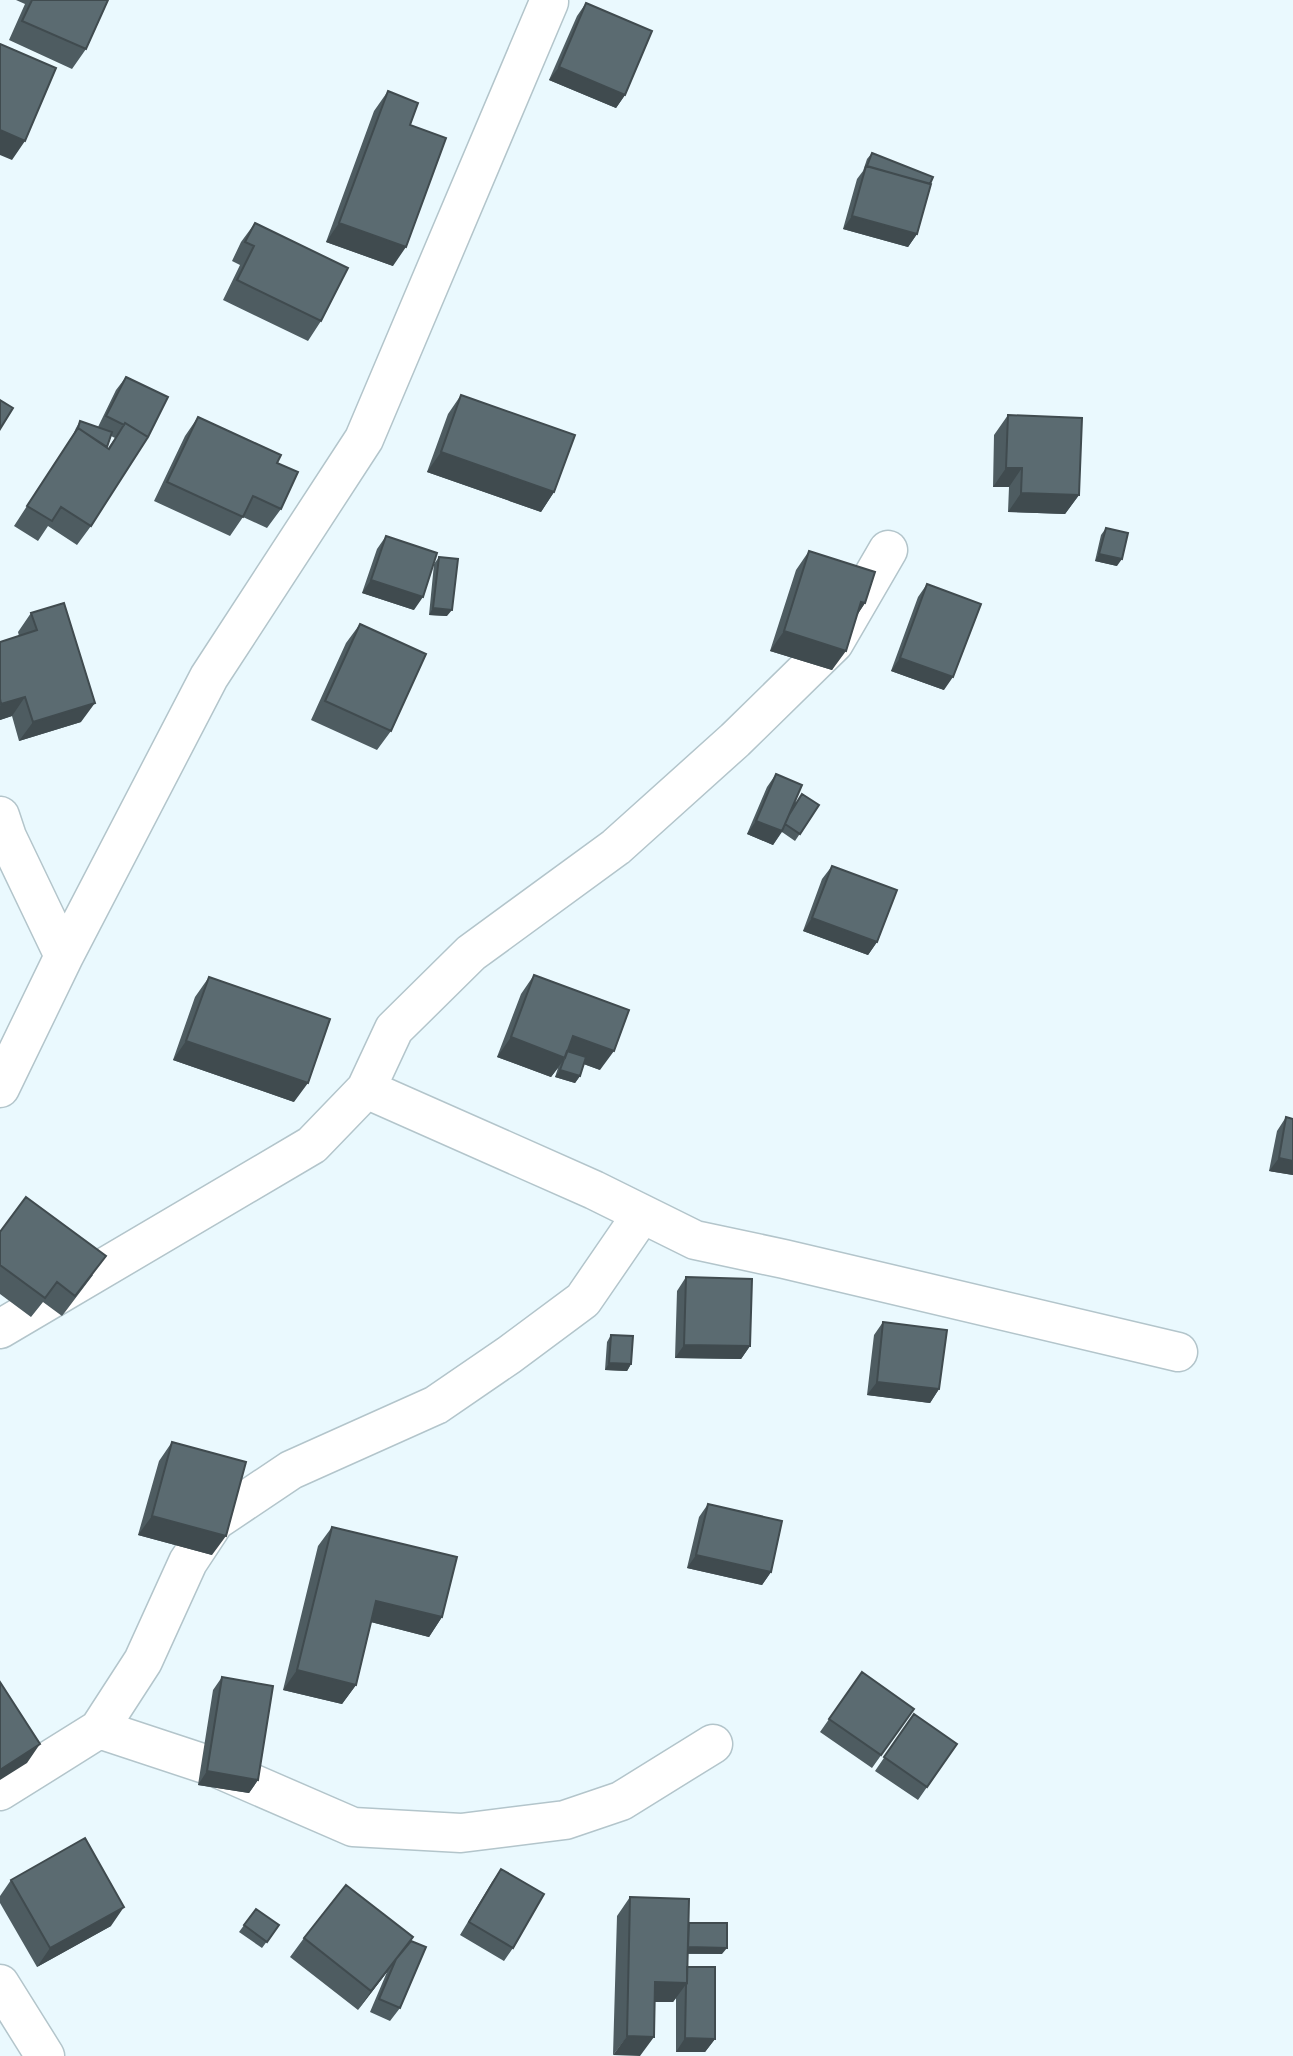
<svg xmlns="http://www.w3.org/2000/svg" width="1293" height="2056" font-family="'Alegreya Sans',sans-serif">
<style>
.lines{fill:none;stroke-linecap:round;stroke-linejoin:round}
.minor-casing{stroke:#b3c5cb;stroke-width:41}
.minor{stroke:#fff;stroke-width:38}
.wall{fill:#4e5c61;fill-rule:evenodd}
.shaded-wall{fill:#404b4f}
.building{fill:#5b6b71;stroke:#404b4f;stroke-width:2}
</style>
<rect width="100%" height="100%" fill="#eaf9fe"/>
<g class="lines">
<g class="minor-casing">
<path id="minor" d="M0,816L7,837L64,956
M0,1088L64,956L209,677L364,439L549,2
M366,1089L594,1190L695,1240L784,1259L1178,1352
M0,1329L312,1145L366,1089L394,1029L471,953L616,847L735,740L834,643L888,550
M99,1729L217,1768L353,1827L461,1833L565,1820L621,1801L713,1744
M0,1791L99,1729L143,1661L188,1562L215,1521L291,1470L436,1405L509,1355L583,1300L642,1214
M0,1984L45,2056"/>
</g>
<use href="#minor" class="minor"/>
</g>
<path class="wall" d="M16,0H108L86,49L72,69L9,40L25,4Z
M586,3L625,95L616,108L549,80L577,16Z
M388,91L410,125L393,266L326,242L374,111Z
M872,153L930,184L917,234L908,247L843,229L857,179L863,171L867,159Z
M255,223L321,321L308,341L223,300L240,265L232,261L241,242Z
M126,377L168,397L91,526L77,545L48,526L38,541L14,526L73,435L76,428L80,421L98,427L116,390ZM111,436L115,438L108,448L107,447Z
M461,395L554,492L541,512L427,472L448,414Z
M1008,415L1079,495L1065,514L1008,512L1009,487H993L994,435Z
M198,417L277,463L281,509L267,528L243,517L230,536L154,501L185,436Z
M1106,528L1117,566L1095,561L1101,535Z
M386,536L414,610L362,593L377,549Z
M809,551L865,603L857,615L832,670L770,651L796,570Z
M439,557L447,616L429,615L434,564Z
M927,584L944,690L891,671L918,597Z
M31,613L81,722L19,741L12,716L0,720V642L19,636L18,632Z
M360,624L391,731L377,750L311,720L346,643Z
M776,774L790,813L819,805L795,841L782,832L773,845L747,834L767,787Z
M832,866L877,942L868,955L803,931L822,879Z
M534,975L600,1070L584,1064L580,1076L575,1083L555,1077L558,1068L551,1077L497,1057L521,994Z
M209,977L294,1102L173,1060L195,997Z
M1286,1117L1293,1119V1175L1269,1171L1277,1131Z
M0,1232L93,1275L62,1316L43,1302L31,1317L0,1294Z
M686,1277L750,1346L741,1359L675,1358L677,1291Z
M883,1322L939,1389L930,1403L867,1395L874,1335Z
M611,1335L631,1364L627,1371L605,1370L607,1342Z
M172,1442L212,1555L138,1535L159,1461Z
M708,1504L771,1572L762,1585L687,1568L699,1517Z
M332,1527L442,1617L429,1637L371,1622L356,1685L342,1704L283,1690L318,1546Z
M862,1672L914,1709L872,1768L820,1732Z
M222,1677L258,1780L249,1793L198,1785L213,1690Z
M914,1714L957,1744L918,1800L875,1771Z
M501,1869L513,1948L504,1961L460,1935L492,1882Z
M11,1880L111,1926L37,1967L0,1903V1896Z
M630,1897L689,1923L722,1954H688L687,1967L715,2039L705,2052H676V1998L673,2002H654L613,2055L617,1916Z
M256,1909L279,1925L262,1948L239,1932Z
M304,1938L411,1941L400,2008L390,2021L370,2012L387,1972L358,2010L290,1957Z"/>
<path class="shaded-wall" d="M559,67L625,95L616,108L549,80Z
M0,130L25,141L12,160L0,155Z
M852,216L917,234L908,247L843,229Z
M339,223L406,247L393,266L326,242Z
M441,452L554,492L541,512L427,472Z
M1006,468H1022L1009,487H993Z
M1021,493L1079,495L1065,514L1008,512Z
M1099,554L1122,559L1117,566L1095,561Z
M371,580L423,597L414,610L362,593Z
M861,602L865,603L852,623Z
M433,608L452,610L447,616L429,615Z
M784,631L846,651L832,670L770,651Z
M900,658L953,677L944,690L891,671Z
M25,697L12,716L0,720V706L1,704Z
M95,703L81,722L19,741L33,722Z
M756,821L782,831L773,845L747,834Z
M812,918L877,942L868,955L803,931Z
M573,1036L614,1051L600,1070L564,1057Z
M511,1037L565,1058L551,1077L497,1057Z
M186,1041L308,1083L294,1102L173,1060Z
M560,1070L580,1076L575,1083L555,1077Z
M1279,1158L1293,1161V1175L1269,1171Z
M684,1345L750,1346L741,1359L675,1358Z
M609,1363L631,1364L627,1371L605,1370Z
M877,1382L939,1389L930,1403L867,1395Z
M152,1516L226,1536L212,1555L138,1535Z
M696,1555L771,1572L762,1585L687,1568Z
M376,1601L442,1617L429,1637L363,1620Z
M297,1670L356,1685L342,1704L283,1690Z
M40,1744L27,1763L0,1780V1770Z
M207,1771L258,1780L249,1793L198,1785Z
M124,1907L111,1926L37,1967L50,1948Z
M680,1947L727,1948L722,1954L676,1953Z
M396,1959L387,1972L358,2010L371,1991Z
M655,1982L687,1983L673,2002H641Z
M627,2036L654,2037L640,2056L613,2055Z
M685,2038L715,2039L705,2052H676Z"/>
<path class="building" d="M32,0H108L86,49L22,21Z
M586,3L652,31L625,95L559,67Z
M0,44L56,68L25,141L0,130Z
M388,91L418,103L410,125L446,138L406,247L339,223Z
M872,153L933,177L930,184L867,166Z
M866,166L931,184L917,234L852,216Z
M255,223L348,268L321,321L237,280L254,246L245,242Z
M126,377L168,397L148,437L125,423L124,425L106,416Z
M461,395L575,435L554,492L441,452Z
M0,400L13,408L0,429Z
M1008,415L1082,418L1079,495L1021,493L1022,468H1006Z
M198,417L281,455L277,463L298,472L281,509L253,496L243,517L167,482Z
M80,421L112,432L107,447L78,428Z
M125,423L148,437L91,526L61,507L52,521L27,506L78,428L109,449Z
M1106,528L1128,533L1122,559L1099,554Z
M386,536L437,553L423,597L371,580Z
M809,551L875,572L865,603L861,602L846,651L784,631Z
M439,557L458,559L452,610L433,608Z
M927,584L981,604L953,677L900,658Z
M64,603L95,703L33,722L25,697L1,704L0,699V642L37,630L31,613Z
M360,624L426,654L391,731L325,701Z
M776,774L802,785L782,831L756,821Z
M802,794L819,805L800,834L785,824L789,815Z
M832,866L897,890L877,942L812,918Z
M534,975L629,1010L614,1051L573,1036L565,1058L511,1037Z
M209,977L330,1019L308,1083L186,1041Z
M567,1051L586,1057L580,1076L560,1070Z
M1286,1117L1293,1119V1161L1279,1158Z
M26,1197L106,1256L75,1296L57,1282L45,1298L0,1265V1232Z
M686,1277L752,1279L750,1346L684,1345Z
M883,1322L947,1330L939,1389L877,1382Z
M611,1335L633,1336L631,1364L609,1363Z
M172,1442L246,1462L226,1536L152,1516Z
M708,1504L782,1521L771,1572L696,1555Z
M332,1527L457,1557L442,1617L376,1601L356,1685L297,1670Z
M862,1672L914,1709L881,1755L829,1719Z
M222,1677L273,1686L258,1780L207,1771Z
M0,1682L40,1744L0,1770Z
M914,1714L957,1744L927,1787L884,1757Z
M85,1838L124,1907L50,1948L11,1880Z
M501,1869L544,1894L513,1948L469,1922Z
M346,1885L413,1937L371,1991L304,1938Z
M630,1897L689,1899L687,1983L655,1982L654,2037L627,2036Z
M256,1909L279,1925L267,1942L244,1925Z
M689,1923H727V1948L688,1947Z
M411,1941L426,1947L400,2008L379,1999L396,1959Z
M687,1967H715V2039L685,2038L686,1985L687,1983Z"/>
</svg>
